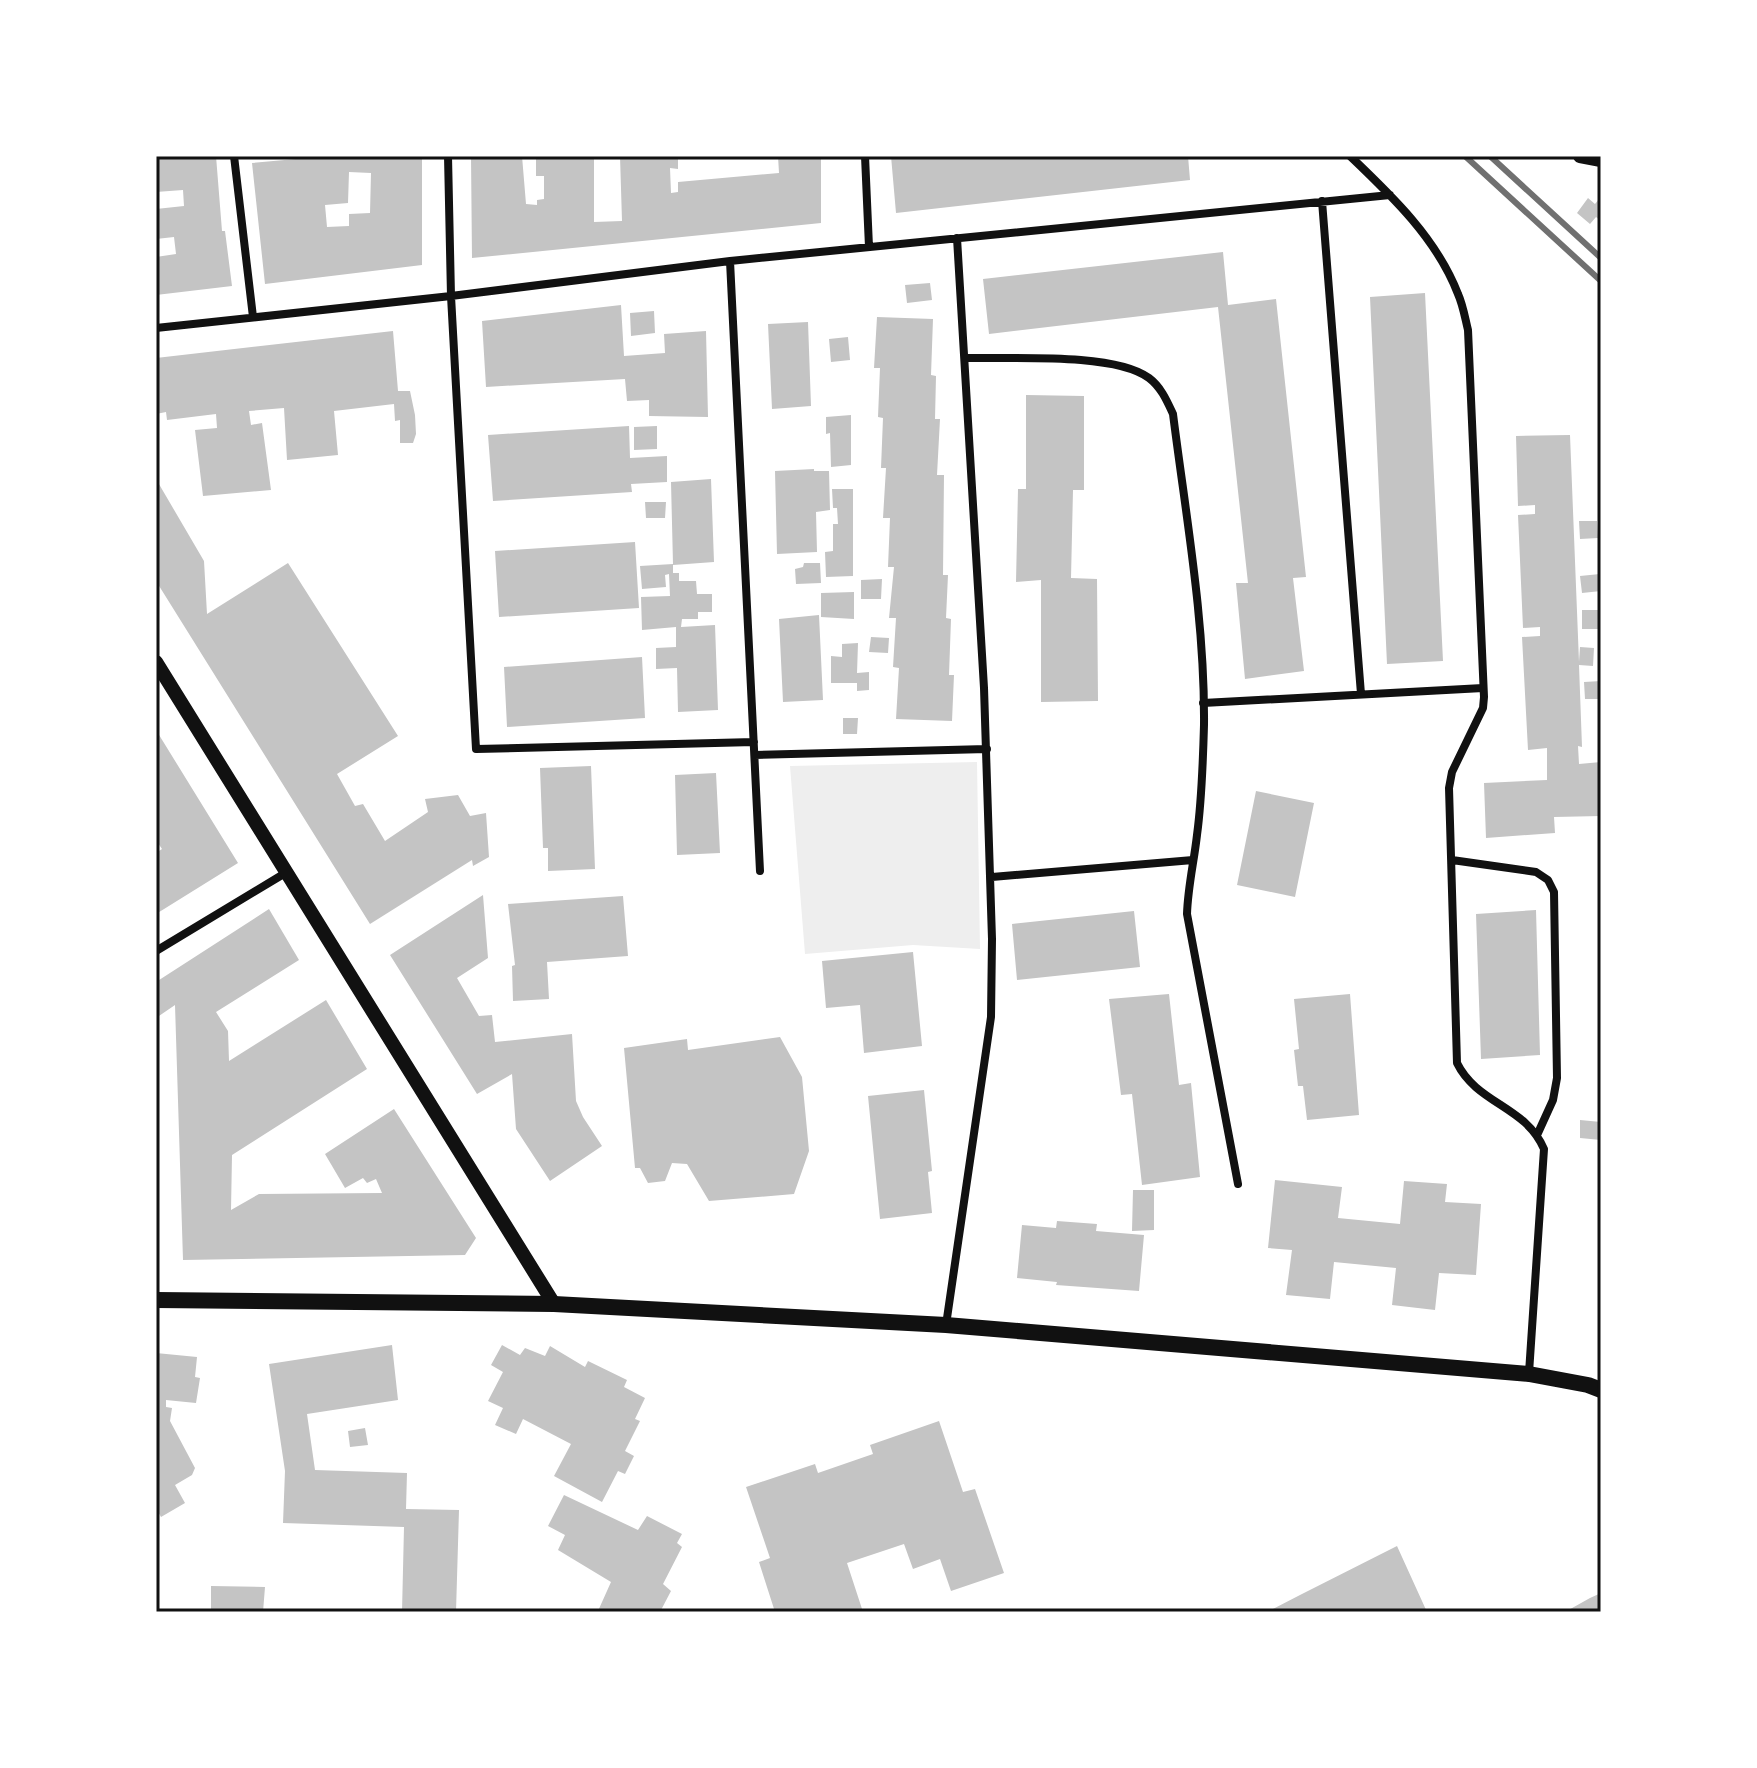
<svg xmlns="http://www.w3.org/2000/svg" width="1757" height="1768" font-family="Montserrat,sans-serif">
<style>
.green{fill:#eee}
.building{fill:#c4c4c4;fill-rule:evenodd}
.lines{fill:none;stroke-linecap:round;stroke-linejoin:round}
.minor{stroke:#111;stroke-width:8}
.tertiary{stroke:#111;stroke-width:14}
.secondary{stroke:#111;stroke-width:16}
.rail{stroke:#707070;stroke-width:6}
.neatline{fill:none;stroke:#111;stroke-width:3}
</style>
<rect width="100%" height="100%" fill="#fff"/>
<path class="green" d="M977,762L980,949L913,945L805,954L790,766Z"/>
<path class="building" d="M156,156H216L222,231H225L232,286L156,295V257L176,254L174,237L156,239V209L184,206L183,190L156,192Z
M329,156H422V265L265,284L252,163ZM349,172L371,173L370,213L349,214V226L327,227L325,205L348,203Z
M471,156H522L526,204L537,205V200L544,199V176H536V156H594V222L622,221L620,156H678V169L670,168L671,193L678,192V182L779,173L778,156H821V223L472,258Z
M891,156H1188L1190,180L896,213Z
M1588,198L1595,204L1599,199L1601,201V221L1596,217L1590,224L1577,213Z
M1223,252L1228,305L1276,299L1306,577L1293,578L1304,671L1245,679L1236,583H1248L1218,307L989,334L983,279Z
M930,283L932,300L907,303L905,285Z
M1425,293L1443,661L1387,664L1370,297Z
M621,305L624,356L665,353L664,334L706,331L708,417L649,416V400L627,401L625,379L486,387L482,321Z
M654,311L655,333L631,336L630,313Z
M877,317L933,319L931,375L936,376L935,419H940L937,475H944L943,575H948L946,618L951,619L949,675H954L952,721L896,719L899,668L893,667L896,618H889L894,567H888L890,518H883L886,468H881L883,418L878,417L880,368H874Z
M808,322L811,406L772,409L768,324Z
M393,331L398,391H410L415,415L416,434L413,443H400V420L395,421L394,404L334,411L338,455L287,460L284,408L249,411L251,425L262,423L271,490L203,496L195,430L217,428L216,414L167,420L166,412L156,414V358Z
M848,337L850,360L831,362L829,339Z
M1026,395L1084,396V490H1073L1071,578L1097,579L1098,701L1041,702V580L1016,582L1018,489H1026Z
M851,415V465L831,467L830,433L826,434V417Z
M629,426L630,458L667,456V482L631,484L632,492L493,501L488,435Z
M657,426V449L634,450V427Z
M1570,435L1579,662L1580,647L1594,648L1593,666L1579,665L1582,747L1578,746L1579,764L1601,762V816L1554,817L1555,833L1486,838L1484,783L1547,780V748L1528,750L1522,637L1540,636V627L1523,628L1518,515L1535,514V505L1518,506L1516,436Z
M814,469V471H829L830,510L816,512L817,552L777,554L775,471Z
M156,479L204,561L207,614L288,563L398,736L337,774L355,806L363,804L385,841L428,812L425,799L458,795L470,816L486,813L489,857L473,866L472,860L370,924L156,581Z
M711,479L714,562L673,565V573H679V581H696L697,594H712V612H698V619H682L681,627L715,625L718,710L678,712L677,668L656,669V648L676,647V627L642,630L641,597L670,596L669,574L665,575L666,587L642,589L640,566L673,564L671,482Z
M832,489H853V576L826,577L825,552L833,551V524H838L837,508H833Z
M645,502H666L665,518H646Z
M1579,521H1597L1598,538L1580,539Z
M635,542L639,608L499,617L495,551Z
M804,563H820L821,583L796,584L795,569L803,567Z
M1600,574L1601,591L1582,593L1580,576Z
M882,579L881,599H861V580Z
M854,592V619L821,617V593Z
M1582,610H1598V629H1582Z
M819,615L823,700L783,702L779,619Z
M871,637L889,638L888,653L869,652Z
M858,643L857,673L869,672V690L857,691V683H831V656L842,657V644Z
M642,657L645,718L507,727L504,667Z
M1601,681V699H1585L1584,682Z
M843,718H858L857,734H843Z
M156,730L238,863L156,914V853L162,849L156,840Z
M591,766L595,869L548,871V848H543L540,768Z
M716,773L720,853L677,855L675,775Z
M1256,791L1314,803L1295,897L1237,885Z
M483,895L488,958L457,978L479,1016L492,1015L495,1042L572,1034L576,1101L583,1117L602,1146L550,1181L516,1129L512,1074L477,1094L390,955Z
M623,896L628,956L547,962L549,999L513,1001L512,966L515,965L508,904Z
M269,909L299,960L216,1012L228,1031L229,1061L326,1000L367,1069L232,1155L231,1210L259,1194L382,1193L376,1179L367,1183L363,1178L345,1188L325,1154L394,1109L476,1238L465,1255L183,1260L175,1005L156,1018V982Z
M1536,910L1540,1055L1481,1059L1476,914Z
M1134,911L1140,967L1017,980L1012,924Z
M913,952L922,1046L864,1053L860,1005L826,1008L822,961Z
M1169,994L1179,1085L1191,1083L1200,1177L1142,1185L1132,1094L1121,1095L1109,999Z
M1350,994L1359,1115L1307,1120L1303,1086H1298L1294,1050L1299,1049L1294,999Z
M780,1037L802,1077L809,1151L794,1194L709,1201L687,1164L672,1163L665,1181L648,1183L640,1168H635L624,1048L687,1039L688,1050Z
M924,1090L932,1171L928,1172L932,1213L880,1219L868,1096Z
M1580,1120L1601,1122V1140L1580,1138Z
M1275,1180L1342,1187L1338,1218L1400,1224L1404,1181L1447,1184L1445,1202L1481,1204L1476,1275L1439,1273L1435,1310L1392,1305L1396,1268L1334,1262L1330,1299L1286,1295L1292,1250L1268,1248Z
M1133,1190H1154V1230L1132,1231Z
M1057,1221L1097,1224L1096,1231L1144,1235L1139,1291L1056,1285L1057,1282L1017,1278L1022,1225L1056,1228Z
M392,1345L398,1400L307,1414L315,1470L407,1473L406,1509L459,1510L456,1612H402L404,1527L283,1523L285,1471L269,1364Z
M502,1345L520,1355L525,1348L545,1356L550,1346L585,1367L588,1361L627,1380L624,1387L645,1398L635,1419L640,1421L625,1451L634,1456L625,1474L618,1471L602,1502L554,1476L571,1444L523,1419L516,1434L495,1425L503,1408L488,1401L503,1372L491,1365Z
M156,1353L197,1357L195,1377L200,1378L196,1403L166,1400V1407L172,1408L170,1421L195,1468L192,1475L175,1485L185,1503L161,1517L156,1508Z
M939,1421L963,1492L975,1489L1004,1573L951,1591L940,1559L913,1569L904,1544L847,1563L863,1612H775L759,1562L770,1558L746,1487L815,1464L818,1473L873,1454L870,1445Z
M365,1428L368,1445L350,1447L348,1431Z
M564,1495L638,1530L647,1516L682,1534L677,1543L682,1547L663,1584L671,1591L660,1612L598,1611L611,1582L558,1550L565,1535L548,1526Z
M1397,1546L1427,1612H1267L1300,1595Z
M211,1586L265,1587L263,1612H211Z
M1601,1593V1612H1565L1590,1598Z"/>
<g class="lines">
<path class="minor" d="M234,156L253,317
M448,156L451,296L476,749L754,742
M865,156L869,247
M1350,156C1392,196 1437,239 1458,294C1463,305 1465,318 1468,330L1484,697L1483,708L1452,772L1449,788L1457,1063C1477,1104 1526,1106 1544,1149L1529,1373
M1322,201L1361,694
M730,261L760,871
M156,328L451,296L730,261L1390,195
M965,358C1009,359 1115,352 1149,378C1161,387 1167,401 1173,414C1186,517 1205,621 1204,725C1203,762 1202,798 1197,835C1194,862 1188,886 1187,914L1238,1184
M1203,703L1483,688
M755,755L987,749
M1452,860L1536,872L1548,880L1554,892L1557,1078L1553,1100L1538,1133
M992,877L1193,860
M156,951L287,872
M946,1325L991,1017L992,939L984,688L957,238"/>
<path class="tertiary" d="M1580,156L1601,160
M156,662L554,1304"/>
<path class="secondary" d="M156,1300L554,1304L946,1325L1529,1374L1588,1385L1601,1390"/>
<path class="rail" d="M1465,156L1601,281
M1490,156L1601,258"/>
</g>
<rect width="1757" height="1768" fill="none" stroke="#ffffff" stroke-width="316"/>
<rect x="158" y="158" width="1441" height="1452" class="neatline"/>
</svg>
